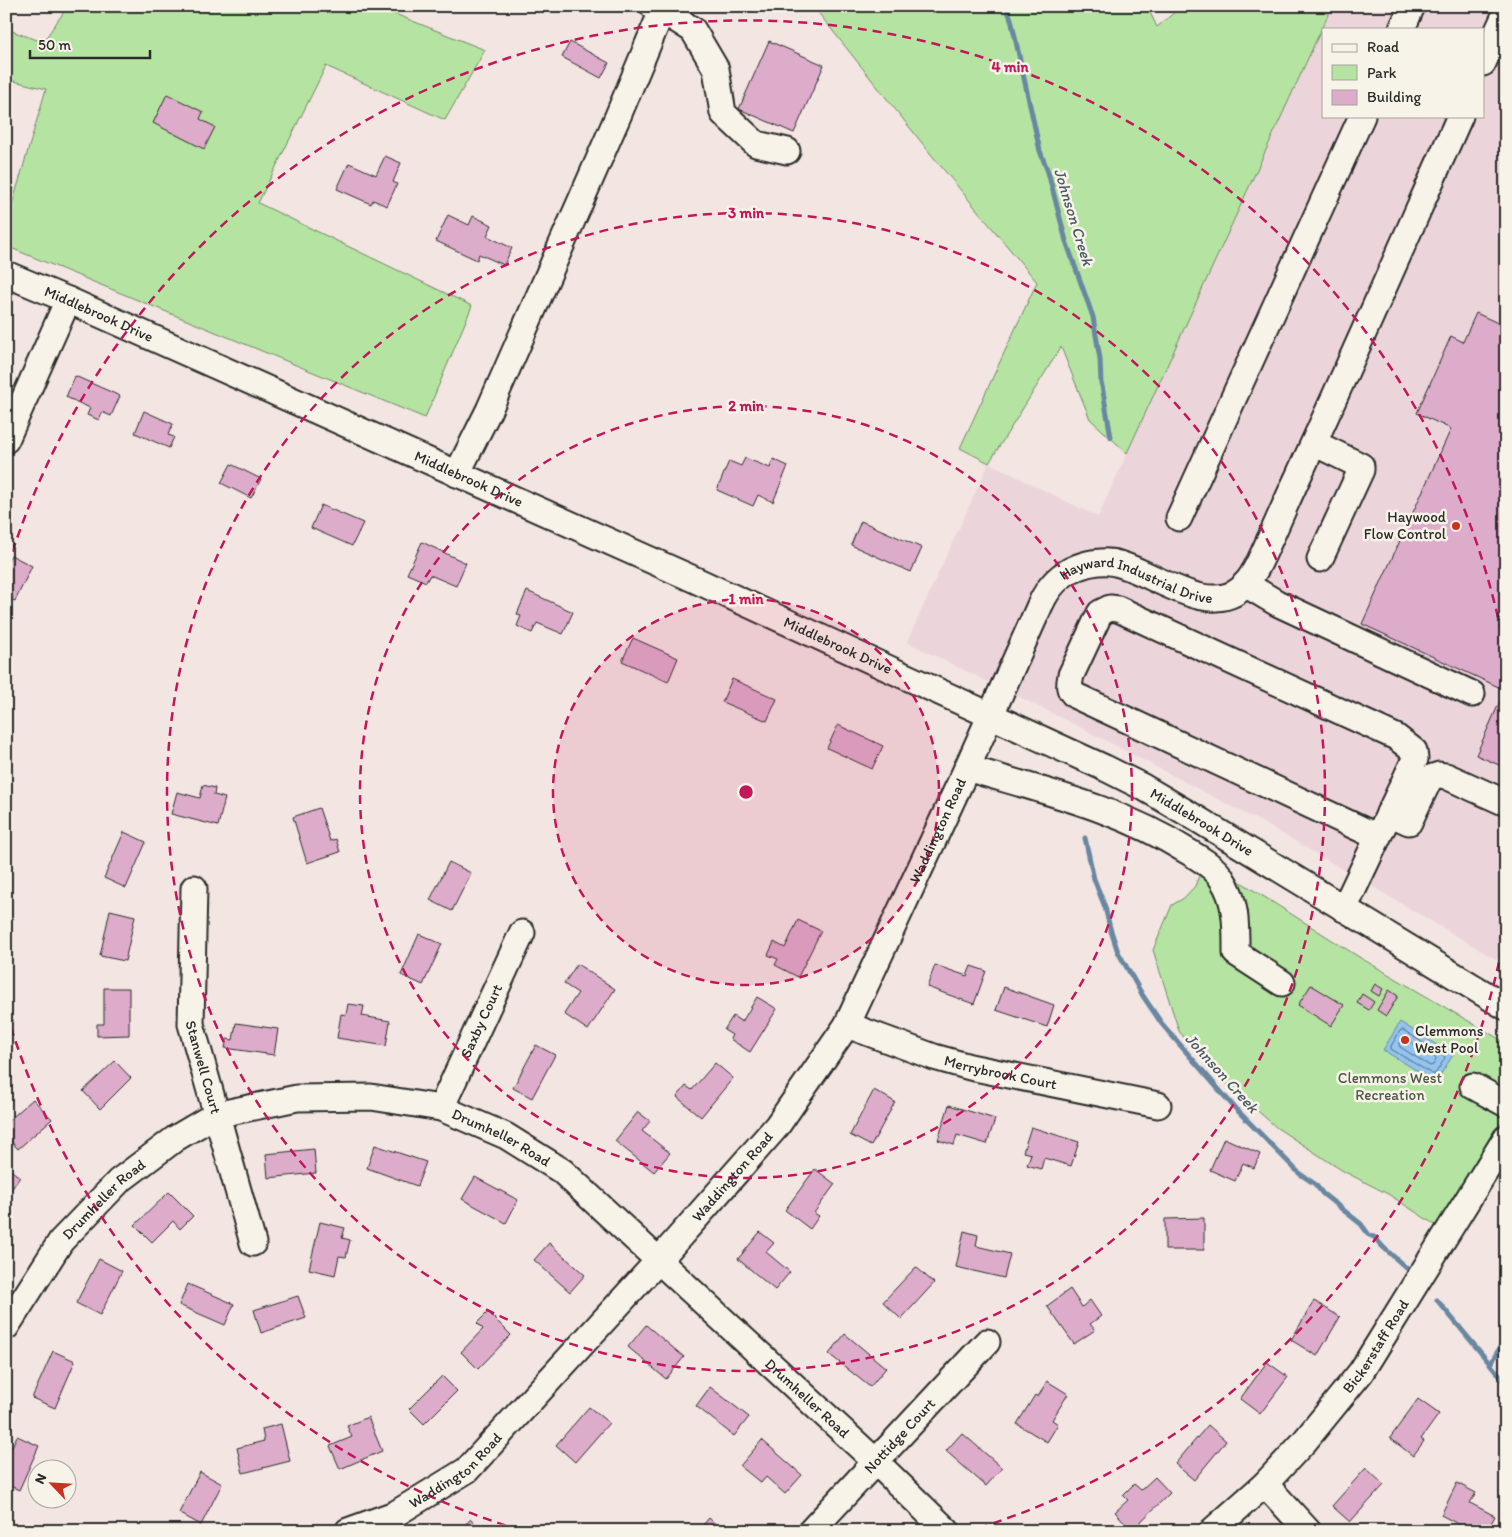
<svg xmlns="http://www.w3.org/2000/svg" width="1512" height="1537" font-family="Itim,sans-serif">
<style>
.built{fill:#ecd4db;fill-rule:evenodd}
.green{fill:#b5e3a1;stroke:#708766}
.water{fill:#93c4ef;stroke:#6987a1}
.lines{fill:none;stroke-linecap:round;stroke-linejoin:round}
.shore{stroke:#556879;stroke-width:1}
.stream{stroke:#6987a1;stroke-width:5}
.building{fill:#ddacca;stroke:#2b2b2b}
.minor-casing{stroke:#2b2b2b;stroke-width:29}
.minor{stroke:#f7f3e8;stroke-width:25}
.ring{fill:none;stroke:#c2185b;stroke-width:2.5;stroke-dasharray:9 6}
.poi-dot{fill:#c8321e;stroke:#f7f3e8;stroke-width:2}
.labels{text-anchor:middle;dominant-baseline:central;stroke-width:5;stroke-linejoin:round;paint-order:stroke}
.street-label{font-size:15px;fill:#2b2b2b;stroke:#f7f3e8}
.poi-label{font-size:15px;fill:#2b2b2b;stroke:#f7f3e8;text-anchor:end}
.park-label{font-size:15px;fill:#4e5948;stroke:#f7f3e8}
.water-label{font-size:16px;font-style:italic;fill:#4a5966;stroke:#f7f3e8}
.centre{fill:#c2185b;stroke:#f7f3e8;stroke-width:2.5}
.ring-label{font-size:15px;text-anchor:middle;font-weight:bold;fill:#c2185b;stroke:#f7f3e8;stroke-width:5;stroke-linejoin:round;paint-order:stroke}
</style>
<rect width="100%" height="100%" fill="#f2e5e2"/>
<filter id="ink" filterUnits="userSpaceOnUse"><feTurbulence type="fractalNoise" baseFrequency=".02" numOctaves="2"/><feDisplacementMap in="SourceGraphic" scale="10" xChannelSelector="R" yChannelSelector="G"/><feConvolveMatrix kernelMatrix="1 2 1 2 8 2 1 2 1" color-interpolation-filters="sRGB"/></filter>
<g filter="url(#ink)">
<path class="built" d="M1332,6H1506V965L1269,826L1076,725L907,642L989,463L1098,517ZM1323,29H1483V116H1323Z"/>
<path class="green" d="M68,6H375L485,50L445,120L326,66L258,203L472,306L425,418L6,246V225L46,89L6,79V29L43,42Z
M813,6H1147L1157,27L1182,6H1332L1127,453L1090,419L1061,347L989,463L960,448L1037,282L934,158Z
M1202,868L1225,872L1359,957L1506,1043V1116L1437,1226L1388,1194L1343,1171L1277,1128L1207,1066L1179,1031L1153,950L1172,905L1184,898L1195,886Z"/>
<path class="water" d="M1400,1022L1453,1055L1436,1082L1383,1050Z"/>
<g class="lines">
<path class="shore" d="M1403,1030L1444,1056L1445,1058L1435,1074H1432L1391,1049V1046L1400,1031Z
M1403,1039H1406L1436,1058V1060L1433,1065L1430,1066L1400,1047L1399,1045Z"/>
<path class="stream" d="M1006,6L1011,19L1040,151L1048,172L1066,241L1093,317L1100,359L1101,383L1102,386L1111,437
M1085,838L1094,879L1105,907L1110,928L1118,952L1143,996L1162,1024L1234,1107L1300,1174L1315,1184L1323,1194L1361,1224L1369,1235L1374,1237L1383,1247L1413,1274
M1437,1300L1506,1383
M1491,1363L1506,1337"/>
</g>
<path class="building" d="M769,41L824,65L794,133L739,109Z
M570,42L609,63L601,78L562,57Z
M167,94L203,112L200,119L215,127L204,149L153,123Z
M385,156L401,163L393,182L397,184L387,206L373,200L371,204L337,189L349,163L376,175Z
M448,215L469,225L473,216L492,225L487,236L512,248L504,265L479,254L477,260L436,241Z
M1506,311V768L1476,755L1505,690L1362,624L1451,429L1417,413L1451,336L1463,342L1476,313L1500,324Z
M75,376L120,396L111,416L102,412L99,420L87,415L90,408L66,397Z
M144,411L173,424L168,435L174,437L169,448L135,433Z
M745,458L770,468L773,459L788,466L773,502L758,495L753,506L717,490L729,461L741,466Z
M231,464L261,479L251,498L221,483Z
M321,505L363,523L352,546L311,528Z
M861,521L922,548L911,572L851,545Z
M422,542L466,563L456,586L430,575L426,582L407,574Z
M11,555L32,566L15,601L6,597V564Z
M527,591L573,612L563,634L537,623L532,633L517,626L521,616L517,614Z
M633,638L678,658L668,682L622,661Z
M732,679L777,699L767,721L722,702Z
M838,725L883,746L872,769L827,748Z
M203,785L215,788L214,795L225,798L218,826L171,814L177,792L200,798Z
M319,808L330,841L336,839L340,852L307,863L293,817Z
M124,832L146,842L126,888L104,878Z
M449,862L471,873L452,911L430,900Z
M110,910L135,916L125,961L100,956Z
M798,920L821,931L798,977L775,965L778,959L768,955L774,942L785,948Z
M419,934L442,944L423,985L401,975Z
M577,964L615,989L588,1030L564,1014L578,993L564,984Z
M935,965L967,976L971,966L986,971L974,1004L927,987Z
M1375,984L1383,989L1379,996L1371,991Z
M1311,985L1344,1005L1331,1026L1298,1005Z
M1004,987L1054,1005L1047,1027L996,1010Z
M104,988H129V1035L97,1036V1024H104Z
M1389,990L1398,996L1386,1016L1377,1010Z
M1362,994L1374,1002L1369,1010L1357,1003Z
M757,997L777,1009L750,1052L730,1039L732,1035L724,1030L733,1016L742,1022Z
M348,1004L364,1006L362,1016L390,1021L386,1046L337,1038L341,1014L346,1015Z
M236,1023L278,1029L274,1055L225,1048L227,1039L233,1040Z
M536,1045L555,1055L532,1098L513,1088Z
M115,1061L131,1078L100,1109L83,1091Z
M715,1063L733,1078L701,1117L677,1097L686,1086L692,1090Z
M874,1090L895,1102L871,1146L850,1135Z
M33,1099L52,1119L18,1149L6,1136V1123Z
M949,1105L995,1119L987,1144L957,1135L954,1145L938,1140Z
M638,1112L650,1121L642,1131L670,1153L654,1172L615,1141Z
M1031,1127L1079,1142L1071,1166L1044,1158L1041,1169L1027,1165L1031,1154L1023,1152Z
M1224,1138L1260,1154L1254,1168L1243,1163L1235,1181L1210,1170Z
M375,1145L426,1162L417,1186L367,1168Z
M314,1149L316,1173L268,1178L266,1154Z
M6,1167L20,1177L6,1197Z
M815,1169L835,1184L814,1213L819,1216L810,1229L785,1210Z
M475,1177L518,1200L506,1223L462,1199Z
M169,1192L193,1216L180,1229L173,1221L152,1242L135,1225Z
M1204,1218V1250H1165V1219Z
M320,1222L345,1228L342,1238L350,1240L346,1257L339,1256L335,1275L309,1269Z
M964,1231L978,1235L976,1246L1010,1254L1004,1278L956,1267Z
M760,1232L774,1243L766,1252L790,1272L775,1290L738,1259Z
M549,1243L585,1275L570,1292L534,1260Z
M99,1259L122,1271L100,1315L76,1303Z
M916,1267L934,1283L901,1319L883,1302Z
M188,1284L234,1304L225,1325L179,1305Z
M1070,1289L1082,1307L1090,1300L1101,1316L1090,1324L1095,1330L1074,1344L1047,1306Z
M298,1296L306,1318L261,1333L254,1310Z
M1314,1301L1340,1317L1317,1356L1291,1340Z
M488,1312L511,1335L478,1369L461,1352L483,1329L477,1323Z
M646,1325L684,1357L666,1379L628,1347Z
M845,1334L886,1368L870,1387L829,1354Z
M53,1351L75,1361L55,1408L32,1398Z
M1267,1362L1288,1377L1260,1414L1240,1399Z
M442,1376L457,1391L424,1424L409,1409Z
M1047,1381L1068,1394L1052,1420L1058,1424L1047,1442L1017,1424L1035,1395L1038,1397Z
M710,1387L749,1417L734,1436L696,1406Z
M1418,1399L1439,1414L1421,1439L1424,1441L1413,1456L1390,1438Z
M589,1407L609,1423L575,1462L556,1445Z
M368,1417L382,1451L340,1469L330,1446L352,1437L347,1426Z
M281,1424L290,1461L243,1473L237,1448L264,1441L262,1429Z
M1208,1425L1226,1441L1194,1480L1175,1464Z
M962,1433L1002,1468L986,1486L946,1451Z
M17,1436L39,1446L19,1490L6,1484V1459Z
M762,1440L802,1475L785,1494L766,1477L761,1483L740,1466Z
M1366,1468L1384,1485L1350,1522L1332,1506Z
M200,1472L222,1484L201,1525L179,1513Z
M1155,1477L1170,1493L1132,1530L1115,1512L1128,1500L1123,1495L1134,1484L1141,1490Z
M1457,1483L1476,1493L1470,1503L1495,1516L1487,1531H1471L1441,1515Z
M709,1518L723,1531H698Z
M471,1519L481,1531H458Z"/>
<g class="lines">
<g class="minor-casing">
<g id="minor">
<path d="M653,6L663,11L693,30L716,69L723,113L756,144L787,151"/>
<path d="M1402,29L1412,6"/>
<path d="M1483,63L1506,13"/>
<path id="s1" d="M6,274L68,300L691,578L1105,768L1143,787L1194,817L1506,1007"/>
<path d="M6,440L68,300"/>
<path d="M1314,443L1361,466V470L1320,559"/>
<path d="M457,474L489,410L618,116L664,6"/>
<path d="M1179,518L1362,116"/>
<path d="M1245,584L1277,603L1472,694"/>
<path d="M967,768C1043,791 1119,808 1187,851C1199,858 1215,867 1222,879C1237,901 1236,928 1236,953L1282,983"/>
<path d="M1389,813L1409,822L1430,778L1439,775L1446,776L1506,803"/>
<path id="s2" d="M194,888L191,1024L253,1243"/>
<path d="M1344,909L1415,759L1414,751L1396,737L1118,609L1110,608L1100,613L1071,675C1069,685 1068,690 1076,696L1378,837"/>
<path id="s3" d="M847,1025L934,1057L970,1067L1158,1105"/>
<path d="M1473,1086L1506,1104"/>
<path id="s4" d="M441,1108L522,933"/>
<path id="s5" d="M6,1327L61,1241L119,1181L176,1138L215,1115L297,1098L371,1097L441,1108L506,1136L562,1171L875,1461L947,1531"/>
<path d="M1265,1484L1308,1531"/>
<path id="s6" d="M348,1531L395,1514L467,1470L659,1260L777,1126L847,1025L967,768L1040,605C1048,587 1059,574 1078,567C1090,562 1107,560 1119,564C1154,573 1208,618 1242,588C1255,575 1262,556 1270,539C1279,519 1288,498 1298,477C1353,358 1406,237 1460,116"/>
<path id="s7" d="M811,1531L987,1342"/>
<path id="s8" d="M1212,1531L1265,1484L1304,1442L1361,1372L1506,1138"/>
</g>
</g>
<use href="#minor" class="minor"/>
</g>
</g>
<circle cx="746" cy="792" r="193" fill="#c2185b" fill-opacity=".12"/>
<g class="ring">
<circle cx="746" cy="792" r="193"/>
<circle cx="746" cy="792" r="386"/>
<circle cx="746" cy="792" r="579"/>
<path d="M1505 933A772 772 0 0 1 972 1530M520 1530A772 772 0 0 1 8 1018M8 566A772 772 0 0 1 1505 651"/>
</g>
<g class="poi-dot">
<circle cx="1456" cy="526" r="5"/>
<circle cx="1405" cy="1040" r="5"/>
</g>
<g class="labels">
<g class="street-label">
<text stroke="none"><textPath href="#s1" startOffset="101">Middlebrook Drive</textPath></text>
<text stroke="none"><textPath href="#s1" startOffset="506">Middlebrook Drive</textPath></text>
<text stroke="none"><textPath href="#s6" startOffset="1299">Hayward Industrial Drive</textPath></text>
<text stroke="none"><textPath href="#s1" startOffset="911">Middlebrook Drive</textPath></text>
<text stroke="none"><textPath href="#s1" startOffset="1316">Middlebrook Drive</textPath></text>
<text stroke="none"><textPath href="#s6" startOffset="935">Waddington Road</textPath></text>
<text stroke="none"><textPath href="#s4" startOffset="96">Saxby Court</textPath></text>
<text stroke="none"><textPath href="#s2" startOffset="181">Stanwell Court</textPath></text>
<text stroke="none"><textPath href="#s3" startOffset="161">Merrybrook Court</textPath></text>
<text stroke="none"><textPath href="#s5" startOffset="598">Drumheller Road</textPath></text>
<text stroke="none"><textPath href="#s6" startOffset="530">Waddington Road</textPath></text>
<text stroke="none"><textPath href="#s5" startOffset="162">Drumheller Road</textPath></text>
<text stroke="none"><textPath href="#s8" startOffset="248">Bickerstaff Road</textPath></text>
<text stroke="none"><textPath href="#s5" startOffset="1002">Drumheller Road</textPath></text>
<text stroke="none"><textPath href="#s7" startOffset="130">Nottidge Court</textPath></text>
<text stroke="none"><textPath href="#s6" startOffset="125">Waddington Road</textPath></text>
</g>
<g class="poi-label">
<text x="1446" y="517">Haywood<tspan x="1446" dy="17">Flow Control</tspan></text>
<text x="1415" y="1031" text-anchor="start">Clemmons<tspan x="1415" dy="17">West Pool</tspan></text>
</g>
<g class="park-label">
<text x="1390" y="1078">Clemmons West<tspan x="1390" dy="17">Recreation</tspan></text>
</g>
<g class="water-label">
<text transform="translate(1074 217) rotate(73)">Johnson Creek</text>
<text transform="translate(1222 1073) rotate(48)">Johnson Creek</text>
</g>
</g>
<circle cx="746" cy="792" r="8" class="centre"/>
<g class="ring-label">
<text x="1010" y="72">4 min</text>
<text x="746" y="218">3 min</text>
<text x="746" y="411">2 min</text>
<text x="746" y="604">1 min</text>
</g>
<rect width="1512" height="1537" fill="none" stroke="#f7f3e8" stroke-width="25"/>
<rect x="12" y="12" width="1487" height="1512" fill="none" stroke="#2b2b2b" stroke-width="2" filter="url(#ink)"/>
<rect x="1322" y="28" width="162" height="90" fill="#f7f3e8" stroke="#a5a39c"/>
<rect x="1332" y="44" width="25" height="8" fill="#f7f3e8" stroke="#a5a39c"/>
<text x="1367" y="52" font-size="15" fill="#2b2b2b">Road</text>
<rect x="1332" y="65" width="25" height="15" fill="#b5e3a1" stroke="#a5a39c"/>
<text x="1367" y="78" font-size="15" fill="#2b2b2b">Park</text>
<rect x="1332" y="90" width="25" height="15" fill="#ddacca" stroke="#a5a39c"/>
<text x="1367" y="102" font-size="15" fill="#2b2b2b">Building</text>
<g transform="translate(52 1484) rotate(295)"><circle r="24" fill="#f7f3e8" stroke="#a5a39c"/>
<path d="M0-4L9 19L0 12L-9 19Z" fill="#c8321e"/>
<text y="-8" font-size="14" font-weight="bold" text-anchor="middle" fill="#2b2b2b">N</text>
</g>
<path d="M30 50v8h120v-8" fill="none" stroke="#2b2b2b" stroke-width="2.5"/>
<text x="38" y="50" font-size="15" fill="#2b2b2b" stroke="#f7f3e8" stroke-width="4" paint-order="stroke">50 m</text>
</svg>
